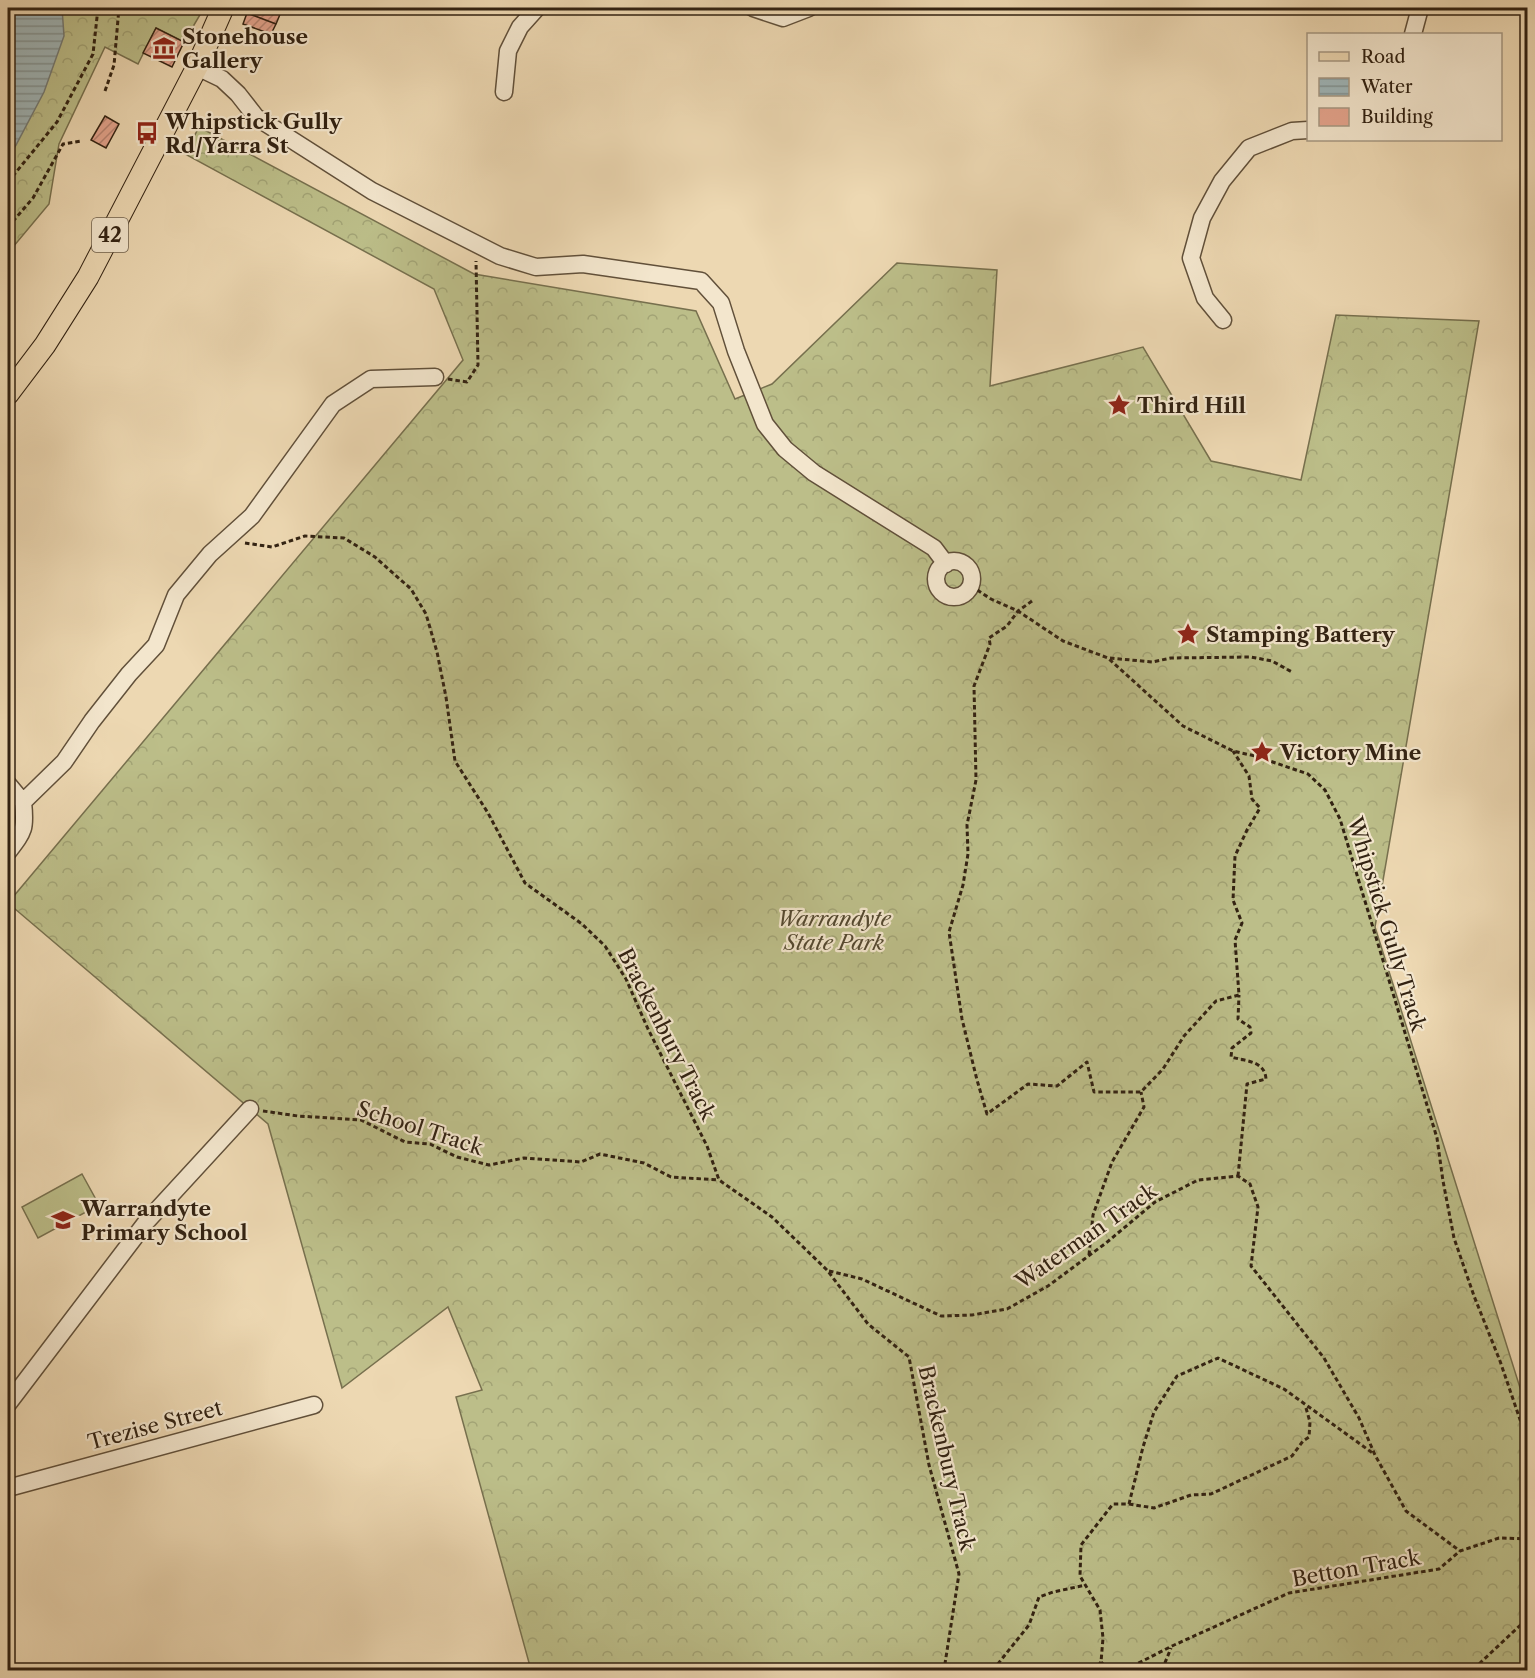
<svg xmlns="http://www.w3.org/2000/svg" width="1535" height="1678" font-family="'Libre Caslon Text',serif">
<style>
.grass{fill:#bcbe89;stroke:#77704e;stroke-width:1.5}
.forest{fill:url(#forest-crowns);stroke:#77704e;stroke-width:1.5}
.water{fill:url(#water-rules);stroke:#737b76;stroke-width:1.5}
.building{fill:url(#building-hatch);stroke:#322212;stroke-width:1.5}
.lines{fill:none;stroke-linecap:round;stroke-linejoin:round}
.minor-casing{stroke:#61503a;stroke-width:19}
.major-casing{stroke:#322212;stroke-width:23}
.path{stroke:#322212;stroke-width:3;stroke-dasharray:4.5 3;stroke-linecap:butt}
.minor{stroke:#f3e6cd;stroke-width:16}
.major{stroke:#edd8b2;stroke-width:21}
.labels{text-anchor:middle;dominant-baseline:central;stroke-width:4.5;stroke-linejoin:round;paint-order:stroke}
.shield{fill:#f3e6cd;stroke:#6c5d4a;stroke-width:1.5}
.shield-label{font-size:20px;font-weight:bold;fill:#322212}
.poi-label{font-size:21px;font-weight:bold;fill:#322212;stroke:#f3e6cd;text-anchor:start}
.park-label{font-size:21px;font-style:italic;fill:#544930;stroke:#f3e6cd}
.street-label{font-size:21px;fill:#322212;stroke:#f3e6cd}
</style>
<defs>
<pattern id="forest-crowns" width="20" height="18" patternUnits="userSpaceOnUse" patternTransform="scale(1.5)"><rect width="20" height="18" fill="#bcbe89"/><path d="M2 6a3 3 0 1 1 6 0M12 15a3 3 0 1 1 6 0" fill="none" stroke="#a2a375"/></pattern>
<pattern id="water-rules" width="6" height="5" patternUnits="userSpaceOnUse" patternTransform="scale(1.5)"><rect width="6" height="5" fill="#9fb6b9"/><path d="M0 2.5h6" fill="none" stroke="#829495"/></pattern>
<pattern id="building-hatch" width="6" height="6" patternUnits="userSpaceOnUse" patternTransform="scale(1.5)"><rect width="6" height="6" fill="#e4a48d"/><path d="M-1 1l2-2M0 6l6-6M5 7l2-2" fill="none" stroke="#b98572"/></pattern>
</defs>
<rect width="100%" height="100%" fill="#edd8b2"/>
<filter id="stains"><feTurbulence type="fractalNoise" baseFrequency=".00333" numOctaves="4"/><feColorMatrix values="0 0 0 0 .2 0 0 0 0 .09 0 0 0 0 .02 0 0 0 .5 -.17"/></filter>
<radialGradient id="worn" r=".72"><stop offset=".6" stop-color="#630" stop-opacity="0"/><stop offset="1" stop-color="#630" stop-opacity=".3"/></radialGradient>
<path class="grass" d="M82,1174L99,1205L38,1238L22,1207Z"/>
<path class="forest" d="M62,8H204L184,42L156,28L138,64L105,47L59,144L49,204L8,253V147Z
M199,127L474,274L696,311L735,399L772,384L897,263L997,270L990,386L1143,347L1211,461L1301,480L1336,315L1479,321L1375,927L1527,1410V1670H531L456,1397L482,1390L448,1307L342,1388L268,1124L8,903L463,360L434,289L185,154Z"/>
<path class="water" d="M8,8H62L64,36L44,92L16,145L8,157Z"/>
<path class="building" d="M250,8H269L281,12L276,24L247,13Z
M247,13L276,24L271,34L243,24Z
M156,28L184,42L172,67L143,53Z
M105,116L119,124L106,148L91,140Z"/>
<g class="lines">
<g class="minor-casing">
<path id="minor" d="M753,8L783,18L809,8
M1413,34L1420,8
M197,67L222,79L238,94L256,117L372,191L500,256L536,267L583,264L701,281L721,303L736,351L765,424L785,449L814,473L934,548L946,564
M504,92L508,51L520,27L537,8
M1223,320L1205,298L1191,258L1202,218L1222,181L1249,148L1292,131L1308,130
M936 579a18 18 0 1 1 36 0a18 18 0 1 1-36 0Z
M8,784L23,802
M8,852C24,831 26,829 23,802L64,762L92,721L129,674L156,645L176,595L210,554L252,516L333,404L371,379L435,377
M8,1404L147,1221L250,1109
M8,1488L314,1405"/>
</g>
<g class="major-casing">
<path id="major" d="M8,394L45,345L88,277L197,67L223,8"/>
</g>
<path class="path" d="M105,91L114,65L119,8
M8,182L57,122L93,54L98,8
M8,227L33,198L63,144L81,141
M448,379L467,382L478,365L476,261
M245,543L272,547L305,536L344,538L375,557L411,589L426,614L437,652L446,697L455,761L488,813L525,883L582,924L605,946L626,979L648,1029L707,1146L719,1180L772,1217L827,1270L868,1324L909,1357L929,1465L959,1574L944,1670
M971,586L991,599L1018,611L1063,641L1108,658L1183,726L1233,751L1255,756L1308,774L1325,790L1340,819L1437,1138L1443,1181L1454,1238L1474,1296L1500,1361L1528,1443
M1032,601L1018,611L1007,626L989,638L990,644L974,686L976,780L967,825L968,854L963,885L949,932L962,1019L977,1080L987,1114L1028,1084L1057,1086L1087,1062L1094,1092H1141L1163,1069L1184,1036L1216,1001L1239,995L1235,940L1242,923L1233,900L1235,856L1247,830L1260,808L1252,799L1249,776L1233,751
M1110,658L1152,662L1171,658L1251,657L1272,661L1292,672
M263,1111L298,1116L361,1120L405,1142L430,1144L457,1157L489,1165L524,1158L581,1162L600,1154L644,1163L671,1177L719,1180
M1238,1176L1247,1084L1266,1079C1265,1061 1246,1061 1231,1057L1232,1048L1251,1033L1250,1027L1238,1019L1239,995
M1089,1255L1093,1215L1112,1162L1144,1107L1141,1092
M829,1271L862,1279L941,1316L972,1315L1007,1309L1048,1286L1106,1243L1155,1202L1198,1180L1238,1176L1250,1184L1258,1207L1251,1266L1324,1358L1359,1418L1375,1455L1406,1511L1460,1551
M1129,1504L1154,1508L1191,1495L1211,1494L1292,1456L1303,1441L1309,1437L1310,1422L1306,1408
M993,1670L1029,1625L1039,1597L1053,1592L1086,1585
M1095,1670L1101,1662
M1110,1670L1101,1662L1103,1638L1100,1610L1080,1576L1081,1545L1113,1504H1129L1143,1447L1154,1412L1177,1376L1218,1358L1284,1389L1374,1454
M1125,1670L1172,1646L1289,1593L1439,1569L1460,1551L1499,1538L1528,1539
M1162,1670L1171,1648
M1475,1670L1480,1663L1528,1618"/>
<use href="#minor" class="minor"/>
<use href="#major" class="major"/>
</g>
<defs>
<g id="museum-bare" transform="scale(1.8)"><path d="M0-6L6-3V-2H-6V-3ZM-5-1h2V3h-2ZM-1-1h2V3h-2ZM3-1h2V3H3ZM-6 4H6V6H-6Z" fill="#8f2418" stroke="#f3e6cd" stroke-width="2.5" paint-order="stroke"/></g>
<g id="bus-bare" transform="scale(1.8)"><path d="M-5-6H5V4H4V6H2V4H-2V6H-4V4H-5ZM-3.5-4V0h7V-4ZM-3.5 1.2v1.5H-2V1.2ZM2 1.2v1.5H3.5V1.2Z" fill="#8f2418" stroke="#f3e6cd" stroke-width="2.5" paint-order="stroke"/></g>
<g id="sight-bare" transform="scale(1.8)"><path d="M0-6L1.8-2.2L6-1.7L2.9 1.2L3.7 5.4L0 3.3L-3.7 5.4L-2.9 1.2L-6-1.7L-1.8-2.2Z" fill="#8f2418" stroke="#f3e6cd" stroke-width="2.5" paint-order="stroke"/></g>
<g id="school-bare" transform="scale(1.8)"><path d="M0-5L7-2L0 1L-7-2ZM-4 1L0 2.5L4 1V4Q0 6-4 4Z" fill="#8f2418" stroke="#f3e6cd" stroke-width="2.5" paint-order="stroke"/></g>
</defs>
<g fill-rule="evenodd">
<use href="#museum-bare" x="164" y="48"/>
<use href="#bus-bare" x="147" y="133"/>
<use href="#sight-bare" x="1119" y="405"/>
<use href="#sight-bare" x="1188" y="634"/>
<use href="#sight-bare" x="1262" y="752"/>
<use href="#school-bare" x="63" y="1220"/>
</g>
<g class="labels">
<rect class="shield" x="92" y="218" width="36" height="34" rx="4.5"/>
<g class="shield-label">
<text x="110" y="235">42</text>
</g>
<g class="poi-label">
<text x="182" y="36">Stonehouse<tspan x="182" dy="24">Gallery</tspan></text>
<text x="165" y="121">Whipstick Gully<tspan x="165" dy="24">Rd/Yarra St</tspan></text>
<text x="1137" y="405">Third Hill</text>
<text x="1206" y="634">Stamping Battery</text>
<text x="1280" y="752">Victory Mine</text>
<text x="81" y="1208">Warrandyte<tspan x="81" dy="24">Primary School</tspan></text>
</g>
<g class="park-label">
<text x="834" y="918">Warrandyte<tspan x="834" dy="24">State Park</tspan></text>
</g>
<g class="street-label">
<text transform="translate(1387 924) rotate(73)">Whipstick Gully Track</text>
<text transform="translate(667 1034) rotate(63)">Brackenbury Track</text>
<text transform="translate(420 1128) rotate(18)">School Track</text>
<text transform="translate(1086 1236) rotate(-35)">Waterman Track</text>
<text transform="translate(155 1425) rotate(-15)">Trezise Street</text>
<text transform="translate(947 1458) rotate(77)">Brackenbury Track</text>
<text transform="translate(1356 1568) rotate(-10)">Betton Track</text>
</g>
</g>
<rect width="1535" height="1678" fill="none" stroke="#edd8b2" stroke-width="30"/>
<rect x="9" y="9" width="1517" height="1660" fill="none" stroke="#322212" stroke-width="3"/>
<rect x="15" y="15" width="1505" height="1648" fill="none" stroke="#322212" stroke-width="1.5"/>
<rect x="1307" y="33" width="195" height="108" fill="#f3e6cd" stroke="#a69882" stroke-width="1.5"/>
<rect x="1319" y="52" width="30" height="9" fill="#edd8b2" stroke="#a69882" stroke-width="1.5"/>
<text x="1361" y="63" font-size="18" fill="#322212">Road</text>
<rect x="1319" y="78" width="30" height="18" fill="url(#water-rules)" stroke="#a69882" stroke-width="1.5"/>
<text x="1361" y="93" font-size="18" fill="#322212">Water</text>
<rect x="1319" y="108" width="30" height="18" fill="#e4a48d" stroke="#a69882" stroke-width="1.5"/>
<text x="1361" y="123" font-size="18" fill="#322212">Building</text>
<rect width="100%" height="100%" filter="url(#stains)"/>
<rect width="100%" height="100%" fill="url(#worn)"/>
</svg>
